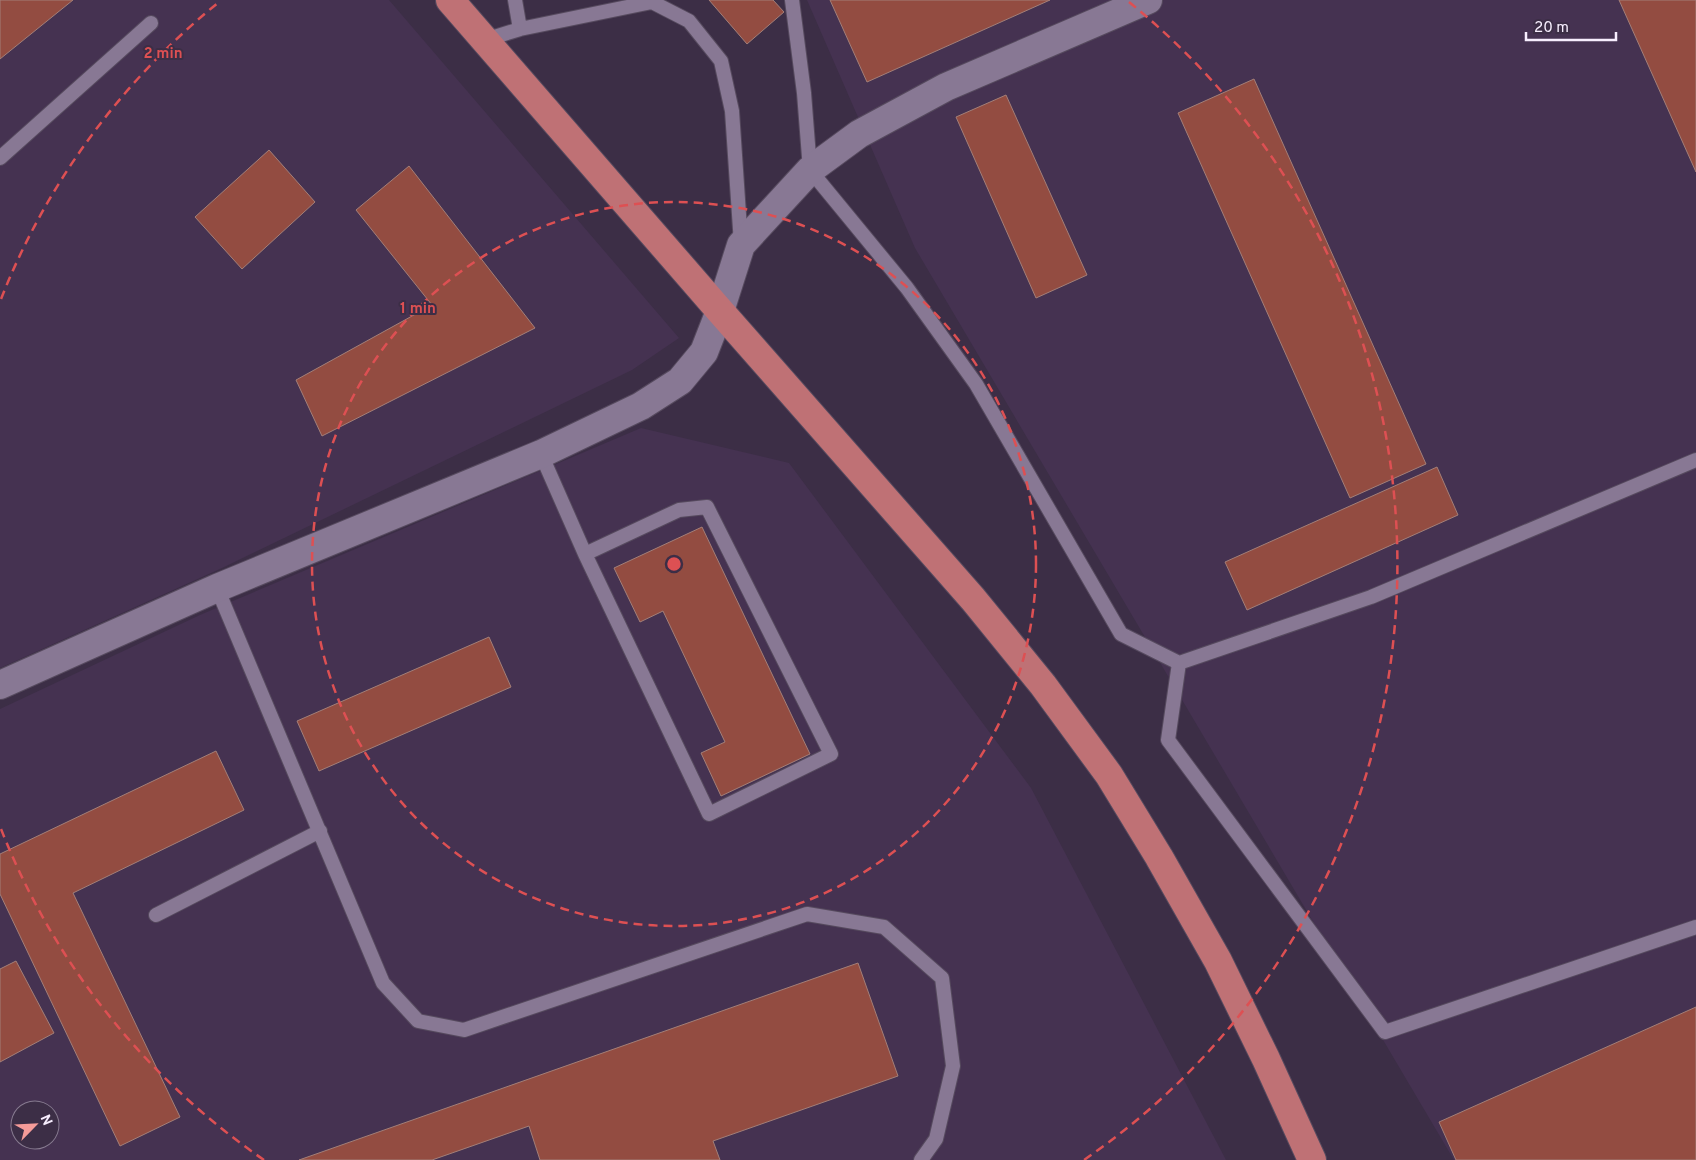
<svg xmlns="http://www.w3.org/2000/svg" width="1696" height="1160" font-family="Overpass,sans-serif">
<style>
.built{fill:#453251;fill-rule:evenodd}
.building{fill:#934c41;stroke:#a37f78}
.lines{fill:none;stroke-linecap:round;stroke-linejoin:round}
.lane-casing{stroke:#564a5e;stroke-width:16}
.street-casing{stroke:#564a5e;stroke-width:30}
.primary-casing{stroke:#564a5e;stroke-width:30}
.lane{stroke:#887894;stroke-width:14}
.street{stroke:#887894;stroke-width:28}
.primary{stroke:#bf7175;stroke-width:28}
.ring{fill:none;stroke:#dd5053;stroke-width:2.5;stroke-dasharray:9 6}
.centre{fill:#dd5053;stroke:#3c2e46;stroke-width:2.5}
.ring-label{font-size:15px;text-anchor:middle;font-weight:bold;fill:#dd5053;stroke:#3c2e46;stroke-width:4;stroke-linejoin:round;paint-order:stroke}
</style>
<rect width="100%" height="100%" fill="#3c2e46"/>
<path class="built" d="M0,0H389L679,338L632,370L222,568L0,668Z
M807,0H1696V1160H1454L915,248Z
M641,428L789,463L1031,788L1226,1160H0V709L200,615ZM20,1110H50V1140H20Z"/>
<path class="building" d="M0,0H73L0,59Z
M709,0H773L784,12L747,44Z
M830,0H1050L867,82Z
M1619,0H1696V172Z
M1254,79L1426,464L1350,498L1178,113Z
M1006,95L1087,275L1036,298L956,117Z
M269,150L315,202L242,269L195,217Z
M409,166L535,328L322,436L296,380L432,305L356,210Z
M1437,467L1458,515L1247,610L1225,562Z
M702,527L810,754L721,796L701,753L725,742L663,611L640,622L614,568Z
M489,637L511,687L319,771L297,721Z
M216,751L244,810L73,893L180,1117L120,1146L0,894V854Z
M16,961L54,1033L0,1062V969Z
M858,963L898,1076L713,1141L720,1160H540L529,1126L432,1160H299Z
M1696,1007V1160H1456L1439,1122Z"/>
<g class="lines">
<g class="lane-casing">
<path id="lane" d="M515,0L520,29
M792,0L804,93L810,170L907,288L976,384L1121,634L1179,663L1371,597L1696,460
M485,40L520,29L652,2L689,21L721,61L732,111L741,244
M0,158L151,23
M541,454L585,554L709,814L831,754L707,507L679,510L585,554
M217,588L383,983L418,1021L464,1030L807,914L884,927L942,978L953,1066L936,1139L921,1160
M1179,663L1168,740L1385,1032L1696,927
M156,915L320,831"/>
</g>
<g class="street-casing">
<path id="street" d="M0,685L217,588L541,454L641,406L680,381L704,352L720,311L741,245L810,170L859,134L946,87L1148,0"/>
</g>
<g class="primary-casing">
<path id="primary" d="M450,0L720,311L973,599L1043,685L1109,775L1159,857L1218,961L1266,1059L1312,1160"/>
</g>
<use href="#lane" class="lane"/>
<use href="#street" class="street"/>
<use href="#primary" class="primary"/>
</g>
<g class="ring">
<circle cx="674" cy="564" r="362"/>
<path d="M264 1160A723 723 0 0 1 1 829M1 299A723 723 0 0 1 219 2M1129 2A723 723 0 0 1 1084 1160"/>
</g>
<circle cx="674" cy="564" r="8" class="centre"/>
<g class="ring-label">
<text x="163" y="58">2 min</text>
<text x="418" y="313">1 min</text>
</g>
<g transform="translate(35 1125) rotate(66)"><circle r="24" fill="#3c2e46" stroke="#877b90"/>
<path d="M0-4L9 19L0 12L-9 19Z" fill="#f59b99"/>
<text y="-8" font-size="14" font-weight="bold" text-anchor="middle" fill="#f7eefe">N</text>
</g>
<path d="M1526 32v8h90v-8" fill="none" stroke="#f7eefe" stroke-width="2.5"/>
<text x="1534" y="32" font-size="15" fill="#f7eefe" stroke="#3c2e46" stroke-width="4" paint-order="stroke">20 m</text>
</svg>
